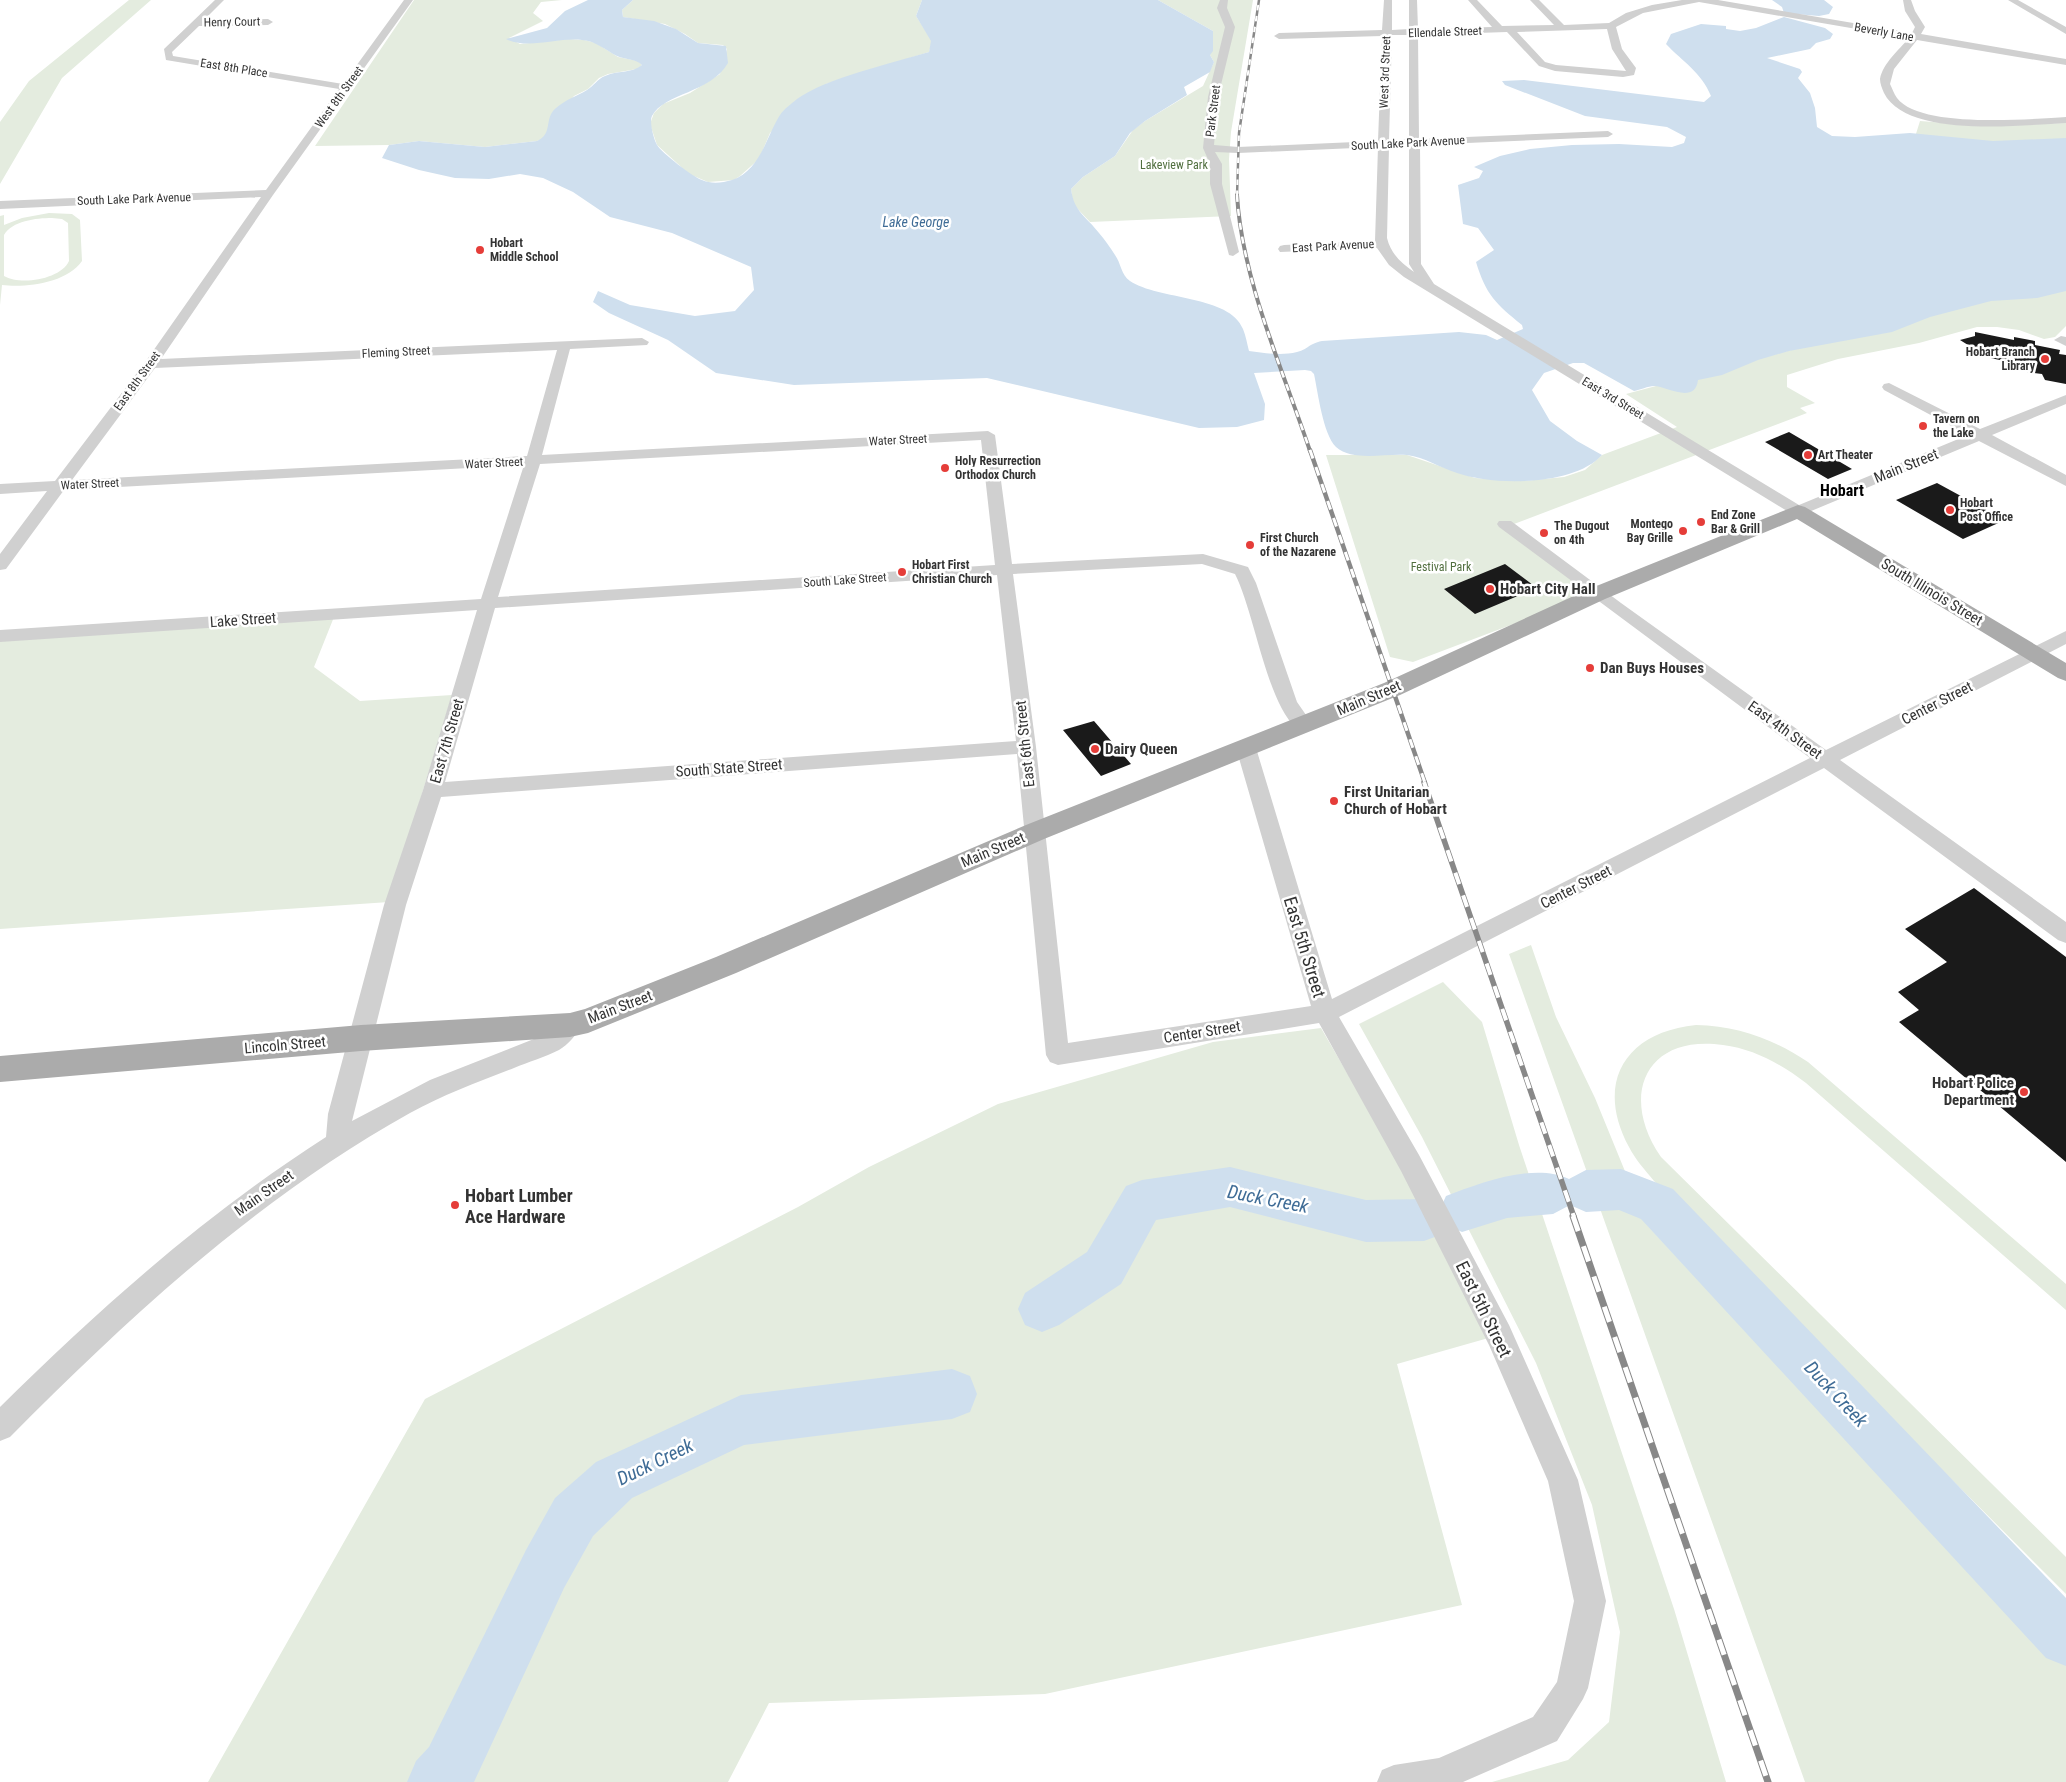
<svg xmlns="http://www.w3.org/2000/svg" width="2066" height="1782" font-family="'Roboto Condensed',sans-serif">
<style>
.green{fill:#e4ecdf;fill-rule:evenodd}
.water{fill:#cfdfee}
.lines{fill:none;stroke-linecap:round;stroke-linejoin:round}
.river{fill:#cfdfee;fill-rule:evenodd}
.building{fill:#1a1a1a}
.minor{fill:#d0d0d0;fill-rule:evenodd}
.major{fill:#ababab;fill-rule:evenodd}
.rail-far4-casing{stroke:#888;stroke-width:2.5}
.rail-far3-casing{stroke:#888;stroke-width:4}
.rail-far2-casing{stroke:#888;stroke-width:4.5}
.rail-far1-casing{stroke:#888;stroke-width:5.5}
.rail-casing{stroke:#888;stroke-width:7}
.rail-far4{stroke:#fff;stroke-width:2;stroke-dasharray:5.5;stroke-linecap:butt}
.rail-far3{stroke:#fff;stroke-width:2.5;stroke-dasharray:7;stroke-linecap:butt}
.rail-far2{stroke:#fff;stroke-width:3;stroke-dasharray:9;stroke-linecap:butt}
.rail-far1{stroke:#fff;stroke-width:4;stroke-dasharray:12;stroke-linecap:butt}
.rail{stroke:#fff;stroke-width:5;stroke-dasharray:16;stroke-linecap:butt}
.poi-dot{fill:#e53d39;stroke:#fff;stroke-width:2}
.labels{text-anchor:middle;dominant-baseline:central;stroke-width:5;stroke-linejoin:round;paint-order:stroke}
.far-street-label{font-size:12px;fill:#333;stroke:#fff}
.far-park-label{font-size:12px;fill:#516f3f;stroke:#fff}
.far-poi-label{font-size:12px;font-weight:bold;fill:#333;stroke:#fff;text-anchor:start}
.far-water-label{font-size:14px;font-style:italic;fill:#3f6c96;stroke:#fff}
.street-label{font-size:15px;fill:#333;stroke:#fff}
.poi-label{font-size:15px;font-weight:bold;fill:#333;stroke:#fff;text-anchor:start}
.far-district-label{font-size:16px;font-weight:bold;fill:#000;stroke:#fff}
.near-street-label{font-size:18px;fill:#333;stroke:#fff}
.near-poi-label{font-size:18px;font-weight:bold;fill:#333;stroke:#fff;text-anchor:start}
.near-water-label{font-size:19px;font-style:italic;fill:#3f6c96;stroke:#fff}
</style>
<rect width="100%" height="100%" fill="#fff"/>
<path class="green" d="M129,0H151L62,78L0,184V122L29,81Z
M414,0H562L541,2L533,13L543,21L509,38L520,44L569,39L584,40L596,43L618,57L638,61L642,65L637,69L608,74L599,78L588,89L574,96L549,128L545,138L537,141L485,147L419,141L389,145L315,146Z
M633,0H922L916,16L932,41L929,52L826,84L770,133L759,159L740,176L734,180L708,182L689,174L657,145L650,124L654,113L663,104L690,93L720,74L727,49L723,45L698,43L685,34L665,24L623,17L622,10Z
M1158,0H1253L1231,132L1229,159L1231,216L1090,222L1073,204L1071,189L1083,177L1115,156L1133,130L1145,121L1203,86L1214,62L1210,55L1213,31Z
M1920,121L1985,126L2066,123V142L1996,145L1915,137Z
M49,213L72,214L80,220L82,261C67,283 26,288 2,285L0,305V216L4,215V225L22,218ZM52,218L62,219L68,223L69,261C61,279 21,286 4,276V235C12,221 36,218 52,218Z
M2066,277V326L2055,337L2044,339L2019,330L1997,327H1977L1919,343L1838,359L1787,375V387L1815,403L1800,408L1807,413L1506,527L1593,594L1413,662L1390,657L1326,455H1407L1475,478L1524,481L1564,477L1585,470L1602,455L1677,427L1626,394Z
M334,617L314,667L360,701L452,695L389,902L0,929V639Z
M1531,945L1556,1017L1595,1098L1647,1225L1893,1488L1922,1467L2066,1619V1782H1805L1509,954Z
M1443,982L1482,1022L1519,1145L1674,1609L1726,1782H1492L1568,1760L1609,1722L1620,1632L1592,1505L1536,1363L1422,1137L1359,1024Z
M1696,1025C1738,1026 1773,1039 1808,1062L2066,1284V1310L1806,1083C1781,1064 1754,1049 1723,1045C1645,1034 1619,1096 1661,1157L2066,1557V1594L1654,1181C1645,1170 1635,1159 1629,1147C1594,1082 1626,1032 1696,1025Z
M1321,1028L1499,1335L1397,1364L1462,1605L1045,1694L769,1703L728,1782H208L425,1399L798,1207L869,1167L998,1104L1213,1042Z"/>
<path class="water" d="M588,0H633L622,10L623,17L654,21L676,29L698,43L726,46L728,63C711,93 664,93 652,116C649,122 654,140 657,145C662,153 693,177 702,180C711,184 722,183 732,180C760,171 766,137 780,115C784,109 791,104 797,99C826,78 893,63 929,52L931,41L916,16L922,0H1158L1213,31V51L1210,55L1214,62L1210,72L1184,87L1187,95L1145,121L1130,133L1115,156L1083,177L1071,189C1074,212 1086,216 1099,233C1105,240 1110,247 1115,255C1121,263 1121,275 1130,281C1158,300 1230,295 1243,329C1246,336 1247,344 1249,351C1265,353 1281,356 1297,352C1307,350 1308,344 1322,341L1459,332L1486,335L1497,340L1523,329L1522,325C1496,304 1486,295 1476,262L1494,250L1478,228L1463,224L1458,185L1479,178L1483,171L1474,167L1500,156L1530,149L1572,145L1619,144L1672,147L1684,143L1686,137L1667,127L1585,116L1505,85L1502,81L1524,80L1704,102L1711,96C1701,72 1683,62 1666,44L1671,34L1701,24L1726,26V29L1740,31L1756,28L1784,17L1825,28L1833,34L1830,39L1816,43L1810,49L1767,58L1800,69L1802,72L1798,78L1810,93L1815,108L1817,127L1832,136L1855,137L1910,133L1993,141L2066,138V291L2037,298L1991,301L1930,317L1892,332L1789,351L1758,360L1722,375L1698,380C1695,405 1666,386 1654,386C1648,386 1640,390 1634,391L1584,363H1573L1544,373L1532,390L1550,421L1577,441L1602,455C1574,486 1494,486 1457,473C1440,468 1425,457 1407,455C1386,453 1353,462 1336,447C1323,434 1318,393 1314,374L1311,371L1305,370L1254,373L1265,404L1264,420L1237,427L1199,428L987,378L794,385L716,373L668,340L609,313L593,302L598,291L630,305L695,316L735,311L754,290L751,267L672,233L610,217L573,192L543,178L520,174L489,179L455,178L419,170L382,158L389,145L419,141L485,147L537,141C554,133 543,119 556,108C565,100 577,96 587,90C594,86 597,79 605,76C617,70 631,74 642,65C635,58 625,60 617,56C605,50 596,41 582,40C558,37 529,50 506,39L547,28L565,11Z
M1772,0H1824L1833,7L1829,14L1819,16L1784,13L1782,7Z"/>
<g class="lines">
<path class="river" d="M1230,1167L1366,1200L1424,1199L1441,1207L1446,1196C1480,1183 1535,1162 1569,1179L1586,1170L1621,1169L1673,1189L2066,1598V1666L2046,1658L1641,1219L1619,1210L1586,1212L1570,1205L1553,1214L1507,1218L1462,1232L1445,1224L1440,1235L1424,1241L1366,1242L1230,1207L1156,1220L1121,1284L1059,1325L1042,1332L1025,1325L1018,1309L1025,1293L1087,1252L1126,1186L1142,1180Z
M952,1369L970,1376L977,1394L970,1412L952,1419L744,1445L632,1498L593,1536L564,1588L474,1782H407L416,1761L429,1747L526,1550L555,1498L596,1462L741,1395Z"/>
</g>
<path class="building" d="M1975,332L2014,340V337L2035,341V345L2060,350L2059,354L2066,355V384L2045,380L2042,374L2020,371L2019,364L1976,355V350L1960,340L1975,336Z
M1789,432L1852,469L1828,479L1765,442Z
M1937,483L2005,520L1963,539L1896,500Z
M1505,564L1537,588L1475,614L1444,589Z
M1094,721L1112,742L1131,764L1101,776L1063,730Z
M1974,888L2066,957V1162L1899,1022L1919,1010L1898,992L1947,962L1905,929Z"/>
<g class="lines">
<path class="minor" d="M215,0H224L204,20L268,19L273,22L268,25L199,26L172,52L173,56L343,84L404,0H413L273,195L161,359L642,338L649,342L647,345L570,349L542,455L988,431L995,435L1012,564L1203,554L1248,567L1256,583L1297,702L1313,725L1311,730C1305,731 1301,732 1296,728C1266,700 1255,614 1235,574L1202,564L1013,574L1036,747L1068,1043L1311,1006L1236,748L1239,743L1246,741L1253,743L1256,748L1332,999L1810,758L1499,527L1497,524L1499,521H1511L1621,603L1826,750L2066,631V644L1840,760L2066,922V943L2058,940L1824,768L1339,1017L1419,1155L1509,1325L1578,1480L1606,1601L1588,1688L1583,1699L1557,1741L1463,1782H1377L1382,1770L1394,1765L1439,1758L1533,1717L1557,1682L1574,1601L1548,1481L1489,1345L1401,1171L1319,1023L1058,1065L1050,1062L1046,1055L1017,754L441,797L406,905L352,1121L430,1080L544,1035L562,1018L570,1015L578,1018L582,1025C577,1034 568,1045 559,1050C545,1057 528,1062 514,1068C478,1082 443,1095 410,1113C258,1198 132,1314 10,1437L0,1441V1407C101,1307 206,1214 326,1137L328,1114L384,905L423,790L477,610L0,642V630L481,599L524,465L64,490L6,569L0,570V554L47,491L0,494V484L55,481L146,361L261,197L0,209V201L266,190L339,89L166,60L164,49ZM557,350L527,456L72,480L155,368ZM981,440L995,565L498,597L540,464ZM997,575L1016,741L445,782L495,608Z
M1220,0H1228L1227,8L1235,27L1218,97L1214,145L1238,147L1378,141L1382,36L1279,39L1274,36L1279,33L1382,30L1384,0H1392V30L1409,29V0H1417L1418,29L1492,27L1468,0H1477L1502,26L1554,25L1530,0H1539L1564,25L1609,23L1626,13L1652,5L1682,0H1718L1912,33L1915,27L1905,11L1903,0H1911L1915,11L1925,27L1921,34L2066,59V65L1917,40L1894,69L1890,84C1892,88 1894,94 1897,98C1920,129 2030,119 2066,117V123C2023,125 1907,139 1884,93C1882,88 1880,84 1880,79C1883,63 1899,50 1909,38L1699,2L1643,13L1616,27L1622,49L1636,68L1634,75L1623,77L1555,71L1539,66L1507,32L1418,35L1419,139L1608,131L1613,134L1608,137L1420,145L1421,264L1434,284L1799,505L1968,435L1884,390L1882,387L1884,384L1889,383L1980,429L2066,395V404L1992,435L2066,475V486L1979,441L1804,514H1792L1404,277L1389,265L1377,248L1280,252L1278,249L1280,246L1284,245L1375,241L1378,147L1238,153L1215,152L1222,164V184L1239,252L1233,256L1229,255L1210,184V164L1203,148L1208,97L1225,27L1217,8ZM1607,29L1612,49L1626,71L1556,65L1545,62L1517,32ZM1392,35H1409V139L1389,140ZM1409,146V264L1414,272C1401,263 1391,254 1387,238L1389,147Z
M2008,0H2018L2066,27V34Z
M2061,336L2066,337V346L2054,340Z"/>
<path class="major" d="M1798,505L1805,507L2066,663V681L2058,678L1797,519L1605,599L1400,695L1044,839L736,973L588,1033L570,1037L361,1051L0,1082V1056L361,1025L570,1013L585,1009L716,957L1026,825L1384,683L1589,589Z"/>
<g class="rail-far4-casing">
<path id="rail-far4" d="M1237,196L1239,133L1259,0"/>
</g>
<g class="rail-far3-casing">
<path id="rail-far3" d="M1237,195C1242,280 1283,370 1310,451"/>
</g>
<g class="rail-far2-casing">
<path id="rail-far2" d="M1310,450L1425,783"/>
</g>
<g class="rail-far1-casing">
<path id="rail-far1" d="M1424,782L1574,1217"/>
</g>
<g class="rail-casing">
<path id="rail" d="M1573,1216L1768,1782"/>
</g>
<use href="#rail-far4" class="rail-far4"/>
<use href="#rail-far3" class="rail-far3"/>
<use href="#rail-far2" class="rail-far2"/>
<use href="#rail-far1" class="rail-far1"/>
<use href="#rail" class="rail"/>
</g>
<g class="poi-dot">
<circle cx="480" cy="250" r="5"/>
<circle cx="2045" cy="359" r="5"/>
<circle cx="1923" cy="426" r="5"/>
<circle cx="1808" cy="455" r="5"/>
<circle cx="945" cy="468" r="5"/>
<circle cx="1950" cy="510" r="5"/>
<circle cx="1701" cy="522" r="5"/>
<circle cx="1683" cy="531" r="5"/>
<circle cx="1544" cy="533" r="5"/>
<circle cx="1250" cy="545" r="5"/>
<circle cx="902" cy="572" r="5"/>
<circle cx="1490" cy="589" r="5"/>
<circle cx="1590" cy="668" r="5"/>
<circle cx="1095" cy="749" r="5"/>
<circle cx="1334" cy="801" r="5"/>
<circle cx="2024" cy="1092" r="5"/>
<circle cx="455" cy="1205" r="5"/>
</g>
<g class="labels">
<g class="far-street-label">
<text transform="translate(232 22) rotate(-1)">Henry Court</text>
<text transform="translate(1445 32) rotate(-2)">Ellendale Street</text>
<text transform="translate(1884 32) rotate(10)">Beverly Lane</text>
<text transform="translate(234 68) rotate(9)">East 8th Place</text>
<text transform="translate(1385 72) rotate(-88)">West 3rd Street</text>
<text transform="translate(339 97) rotate(-54)">West 8th Street</text>
<text transform="translate(1213 111) rotate(-83)">Park Street</text>
<text transform="translate(1408 143) rotate(-3)">South Lake Park Avenue</text>
<text transform="translate(134 199) rotate(-2)">South Lake Park Avenue</text>
<text transform="translate(1333 246) rotate(-3)">East Park Avenue</text>
<text transform="translate(396 352) rotate(-3)">Fleming Street</text>
<text transform="translate(137 381) rotate(-54)">East 8th Street</text>
<text transform="translate(1613 398) rotate(31)">East 3rd Street</text>
<text transform="translate(898 440) rotate(-3)">Water Street</text>
<text transform="translate(494 463) rotate(-3)">Water Street</text>
<text transform="translate(90 484) rotate(-3)">Water Street</text>
<text transform="translate(845 580) rotate(-4)">South Lake Street</text>
</g>
<g class="far-park-label">
<text x="1174" y="165">Lakeview Park</text>
<text x="1441" y="567">Festival Park</text>
</g>
<g class="far-poi-label">
<text x="490" y="243">Hobart<tspan x="490" dy="14">Middle School</tspan></text>
<text x="2035" y="352" text-anchor="end">Hobart Branch<tspan x="2035" dy="14">Library</tspan></text>
<text x="1933" y="419">Tavern on<tspan x="1933" dy="14">the Lake</tspan></text>
<text x="1818" y="455">Art Theater</text>
<text x="955" y="461">Holy Resurrection<tspan x="955" dy="14">Orthodox Church</tspan></text>
<text x="1960" y="503">Hobart<tspan x="1960" dy="14">Post Office</tspan></text>
<text x="1711" y="515">End Zone<tspan x="1711" dy="14">Bar &amp; Grill</tspan></text>
<text x="1673" y="524" text-anchor="end">Montego<tspan x="1673" dy="14">Bay Grille</tspan></text>
<text x="1554" y="526">The Dugout<tspan x="1554" dy="14">on 4th</tspan></text>
<text x="1260" y="538">First Church<tspan x="1260" dy="14">of the Nazarene</tspan></text>
<text x="912" y="565">Hobart First<tspan x="912" dy="14">Christian Church</tspan></text>
</g>
<g class="far-water-label">
<text x="916" y="222">Lake George</text>
</g>
<g class="street-label">
<text transform="translate(1906 466) rotate(-22)">Main Street</text>
<text transform="translate(1932 592) rotate(31)">South Illinois Street</text>
<text transform="translate(243 620) rotate(-4)">Lake Street</text>
<text transform="translate(1369 698) rotate(-23)">Main Street</text>
<text transform="translate(1937 703) rotate(-27)">Center Street</text>
<text transform="translate(1785 730) rotate(36)">East 4th Street</text>
<text transform="translate(447 741) rotate(-74)">East 7th Street</text>
<text transform="translate(1025 744) rotate(-96)">East 6th Street</text>
<text transform="translate(729 768) rotate(-4)">South State Street</text>
<text transform="translate(993 850) rotate(-23)">Main Street</text>
<text transform="translate(1576 887) rotate(-27)">Center Street</text>
<text transform="translate(620 1007) rotate(-21)">Main Street</text>
<text transform="translate(1202 1032) rotate(-9)">Center Street</text>
<text transform="translate(285 1045) rotate(-5)">Lincoln Street</text>
<text transform="translate(264 1193) rotate(-35)">Main Street</text>
</g>
<g class="poi-label">
<text x="1500" y="589">Hobart City Hall</text>
<text x="1600" y="668">Dan Buys Houses</text>
<text x="1105" y="749">Dairy Queen</text>
<text x="1344" y="792">First Unitarian<tspan x="1344" dy="17">Church of Hobart</tspan></text>
<text x="2014" y="1083" text-anchor="end">Hobart Police<tspan x="2014" dy="17">Department</tspan></text>
</g>
<g class="far-district-label">
<text x="1842" y="490">Hobart</text>
</g>
<g class="near-street-label">
<text transform="translate(1305 947) rotate(73)">East 5th Street</text>
<text transform="translate(1484 1309) rotate(64)">East 5th Street</text>
</g>
<g class="near-poi-label">
<text x="465" y="1195">Hobart Lumber<tspan x="465" dy="21">Ace Hardware</tspan></text>
</g>
<g class="near-water-label">
<text transform="translate(1268 1199) rotate(11)">Duck Creek</text>
<text transform="translate(1836 1394) rotate(47)">Duck Creek</text>
<text transform="translate(655 1462) rotate(-26)">Duck Creek</text>
</g>
</g>
</svg>
